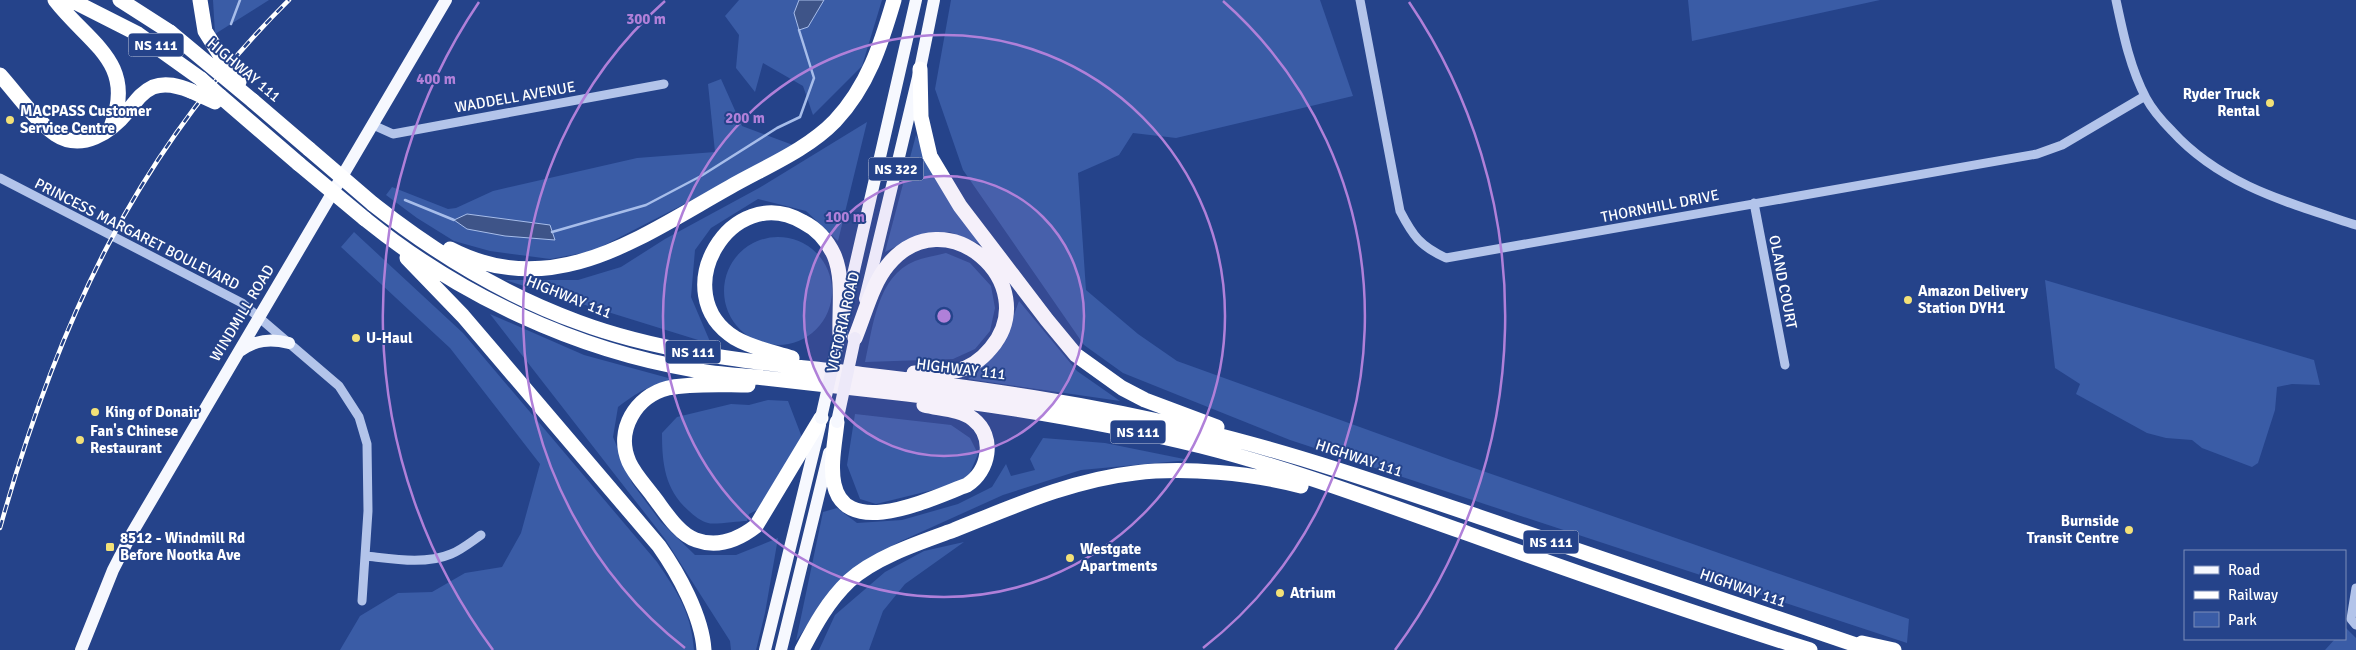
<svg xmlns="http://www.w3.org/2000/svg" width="2356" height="650" font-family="Signika,sans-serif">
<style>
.green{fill:#3a5ca6}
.water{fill:#3e5488;stroke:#a7bdea}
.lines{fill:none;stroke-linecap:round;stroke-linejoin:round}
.stream{stroke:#a7bdea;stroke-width:2.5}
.minor{stroke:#b3c4ea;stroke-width:9}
.major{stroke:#f6f8fe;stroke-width:12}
.highway{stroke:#fff;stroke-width:15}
.rail-casing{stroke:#fff;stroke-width:4.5}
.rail{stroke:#25438a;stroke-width:2.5;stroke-dasharray:8;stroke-linecap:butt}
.major-bridge{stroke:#f6f8fe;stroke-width:12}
.highway-bridge{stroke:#fff;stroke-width:15}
.ring{fill:none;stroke:#b080d9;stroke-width:2.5}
.poi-dot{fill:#f3e177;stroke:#25438a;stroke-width:2}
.labels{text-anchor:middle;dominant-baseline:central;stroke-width:4;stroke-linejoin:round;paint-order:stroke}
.shield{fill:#25438a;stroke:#bec7dc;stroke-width:1}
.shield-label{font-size:14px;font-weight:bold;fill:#fff}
.street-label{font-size:15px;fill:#fff;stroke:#25438a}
.poi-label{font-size:15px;font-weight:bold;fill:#fff;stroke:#25438a;text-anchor:start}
.centre{fill:#b080d9;stroke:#25438a;stroke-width:2.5}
.ring-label{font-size:15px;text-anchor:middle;font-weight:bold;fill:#b080d9;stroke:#25438a;stroke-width:4;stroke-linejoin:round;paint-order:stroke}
</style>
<rect width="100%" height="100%" fill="#25438a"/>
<path class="green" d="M213,0H269L215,34Z
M739,0H882L862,66L813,115L803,86L763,63L755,92L736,68L739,35L725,16Z
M951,0H1320L1353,96L1176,138L1133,133L1119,155L1078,173L1086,290L1138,334L1177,361L1451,460L1909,619L1907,643L1290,440L1123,373L1084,345L963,170L935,89Z
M1688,0H1880L1692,41Z
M721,79L742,126L793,145L729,181L593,251L550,259L490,251L454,241L417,218L386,195L392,187L448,209L456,208L493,191L637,158L715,152L708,84Z
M867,122L838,241L806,211L758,199L711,228L695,250L691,297L711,344L505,280H578L621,267L665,239L759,188Z
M916,135L945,192L982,245L950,232L915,237L885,252Z
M354,232L463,333L657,562C678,593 691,612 694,650H340L360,616L398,593L432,592L465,573L502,567L521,533L540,464L450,348L341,247Z
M724 291a54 54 0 1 1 108 0a54 54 0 1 1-108 0Z
M946,253L970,263L991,286L995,308L990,331L975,349L953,359L865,362C873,327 877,276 915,261C925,257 936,256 946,253Z
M2045,280L2314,360L2320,385L2292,384L2277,387L2275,410L2258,463L2252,467L2202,448L2192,440L2166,438L2147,433L2076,394L2080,384L2055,368Z
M1019,301L1077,371L1120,401L968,379L1003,345Z
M490,314L584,355L683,382C650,384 644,388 618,407L613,437L632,483L661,522L695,555H736L778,538L765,613L756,650H731L730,641L665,539Z
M768,400L788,401L803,440L757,510L749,514L747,521C738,521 714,525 708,523C702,522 693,515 689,511C665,490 662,464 662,433L677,417L731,404L749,405Z
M855,414L951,425L970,438L978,454L969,475L953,485L876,504L860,499L847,465Z
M1043,438L1105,443L1189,460L1081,470L1003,495L899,542L873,557L832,590L796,641L823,512L837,508L857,523L902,520L958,504L992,487L1006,464L1011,476L1035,470L1030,459Z
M964,542L905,584L883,611L869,650H819L835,615L885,572L924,551Z
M2346,628L2356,638V650H2325L2335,639H2345Z"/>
<path class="water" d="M799,0H824L808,27L799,30L794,13Z
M467,214L550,225L555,240L505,236L467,229L454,220Z"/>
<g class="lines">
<path class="stream" d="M231,24L240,0
M405,200L454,220
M552,232L646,205L701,176L777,128L800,117L814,78L799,30"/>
<path class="minor" d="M1360,0L1400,211C1413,236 1420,246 1446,258L2037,154L2062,145L2145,96
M2116,0C2123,33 2130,68 2146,98C2153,111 2162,121 2172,131C2221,185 2289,203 2356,225
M373,125L393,134L664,84
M0,178L242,303L339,386L359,417L367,444L368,511L362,601
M1754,203L1785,365
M366,556C393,559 425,565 451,554C461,550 471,542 481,535
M2356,588L2351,619L2356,625"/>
<path class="major" d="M865,299L920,69L934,0
M844,314L916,0
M240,351C255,340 270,338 289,343
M81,650L113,570L132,533L446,0
M765,650L820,425
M781,650L829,453"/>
<path class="highway" d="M55,0C88,43 136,62 112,124
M71,0L138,34L201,79
M120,0L170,32
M200,0L205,31L220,55
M920,69L921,117L930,156L960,206L1047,320L1076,355L1122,388L1145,400L1217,427
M0,75C17,94 34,119 55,134C82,152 111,132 128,111C136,101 142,92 153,87C166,82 179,86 191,91
M220,96L299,164
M253,101L309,149
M373,204C435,253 504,295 578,322C669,356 770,363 866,375C979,388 1090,404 1201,431C1304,456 1403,491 1503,525C1626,567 1748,608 1871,650
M365,219C459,295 575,350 695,370C715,374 735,375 756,377C806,383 857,388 907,394C1006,406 1104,422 1201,446C1292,469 1381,503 1469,534C1582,575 1695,614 1810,650
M450,249C553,303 642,236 730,187C765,167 807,150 835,121C868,86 881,44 894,0
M407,258L463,316L659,546C678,573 702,616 704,650
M855,338C865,314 872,284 888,265C945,195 1045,284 991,348C982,359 969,368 956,371C943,374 928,373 914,373
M792,358C773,352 752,348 735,338C664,294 731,180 803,222C817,229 827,240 834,255C844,278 839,309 840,334
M748,385C723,385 694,383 668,388C636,396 615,430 629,462C635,475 645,485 653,496C664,510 678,534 696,540C718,548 738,540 756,526L821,418
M837,422C835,442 830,465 834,484C846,541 934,497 967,485C989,471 996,437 973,419C960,409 940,409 924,405
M1862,643L1894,650
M802,650C815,625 828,601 849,581C875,557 921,542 954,530C1012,507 1072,480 1135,473C1185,467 1252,473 1301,486"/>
<g class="rail-casing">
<path id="rail" d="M0,528C57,324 136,151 289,0"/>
</g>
<use href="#rail" class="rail"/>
<path class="major-bridge" d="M821,418L840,334
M837,422L855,338"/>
<path class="highway-bridge" d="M170,32L253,101
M220,55L239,82
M201,79L220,96
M191,91L215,102
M309,149L373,204
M299,164L365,219"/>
</g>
<circle cx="944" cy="316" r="140" fill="#b080d9" fill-opacity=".12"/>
<g class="ring">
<circle cx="944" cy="316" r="140"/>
<circle cx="944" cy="316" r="281"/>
<path d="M685 648A421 421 0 0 1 665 1M1223 1A421 421 0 0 1 1203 648"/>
<path d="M493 650A561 561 0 0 1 479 2M1409 2A561 561 0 0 1 1395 650"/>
</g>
<g class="poi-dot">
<circle cx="2270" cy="103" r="5"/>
<circle cx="10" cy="120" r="5"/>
<circle cx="1908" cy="300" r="5"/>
<circle cx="356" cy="338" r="5"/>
<circle cx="95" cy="412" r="5"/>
<circle cx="80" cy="440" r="5"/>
<circle cx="2129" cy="530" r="5"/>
<rect x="105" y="542" width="10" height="10" rx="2.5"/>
<circle cx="1070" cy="558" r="5"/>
<circle cx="1280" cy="593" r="5"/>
</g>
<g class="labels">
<g class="shield">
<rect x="128.5" y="33.5" width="55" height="23" rx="4"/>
<rect x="868.5" y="157.5" width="55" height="23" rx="4"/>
<rect x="665.5" y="340.5" width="55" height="23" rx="4"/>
<rect x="1110.5" y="420.5" width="55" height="23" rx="4"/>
<rect x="1523.5" y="530.5" width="55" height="23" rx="4"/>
</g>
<g class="shield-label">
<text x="156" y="45">NS 111</text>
<text x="896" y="169">NS 322</text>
<text x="693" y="352">NS 111</text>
<text x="1138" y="432">NS 111</text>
<text x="1551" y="542">NS 111</text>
</g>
<g class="street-label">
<text transform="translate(244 70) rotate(40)">HIGHWAY 111</text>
<text transform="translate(515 97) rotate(-10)">WADDELL AVENUE</text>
<text transform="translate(1660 206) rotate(-11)">THORNHILL DRIVE</text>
<text transform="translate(137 234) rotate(27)">PRINCESS MARGARET BOULEVARD</text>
<text transform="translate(1783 282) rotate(79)">OLAND COURT</text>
<text transform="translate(569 297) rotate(22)">HIGHWAY 111</text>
<text transform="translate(242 313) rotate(-59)">WINDMILL ROAD</text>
<text transform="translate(843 322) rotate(-77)">VICTORIA ROAD</text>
<text transform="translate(961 369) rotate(7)">HIGHWAY 111</text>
<text transform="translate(1359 458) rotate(18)">HIGHWAY 111</text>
<text transform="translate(1743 588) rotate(19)">HIGHWAY 111</text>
</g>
<g class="poi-label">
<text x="2260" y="94" text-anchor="end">Ryder Truck<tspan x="2260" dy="17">Rental</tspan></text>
<text x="20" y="111">MACPASS Customer<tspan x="20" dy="17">Service Centre</tspan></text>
<text x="1918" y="291">Amazon Delivery<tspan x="1918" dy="17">Station DYH1</tspan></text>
<text x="366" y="338">U-Haul</text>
<text x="105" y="412">King of Donair</text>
<text x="90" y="431">Fan's Chinese<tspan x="90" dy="17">Restaurant</tspan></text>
<text x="2119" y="521" text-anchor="end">Burnside<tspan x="2119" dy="17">Transit Centre</tspan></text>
<text x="120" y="538">8512 - Windmill Rd<tspan x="120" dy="17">Before Nootka Ave</tspan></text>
<text x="1080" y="549">Westgate<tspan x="1080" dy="17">Apartments</tspan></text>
<text x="1290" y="593">Atrium</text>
</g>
</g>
<circle cx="944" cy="316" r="8" class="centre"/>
<g class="ring-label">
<text x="646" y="24">300 m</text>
<text x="436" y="84">400 m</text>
<text x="745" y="123">200 m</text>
<text x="845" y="222">100 m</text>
</g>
<rect x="2184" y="550" width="162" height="90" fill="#25438a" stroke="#7c8eb9"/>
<rect x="2194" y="566" width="25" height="8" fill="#f6f8fe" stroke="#7c8eb9"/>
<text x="2228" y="575" font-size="15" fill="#ffffff">Road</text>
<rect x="2194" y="591" width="25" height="8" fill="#ffffff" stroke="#7c8eb9"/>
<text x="2228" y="600" font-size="15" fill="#ffffff">Railway</text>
<rect x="2194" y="612" width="25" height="15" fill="#3a5ca6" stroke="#7c8eb9"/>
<text x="2228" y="625" font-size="15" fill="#ffffff">Park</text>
</svg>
